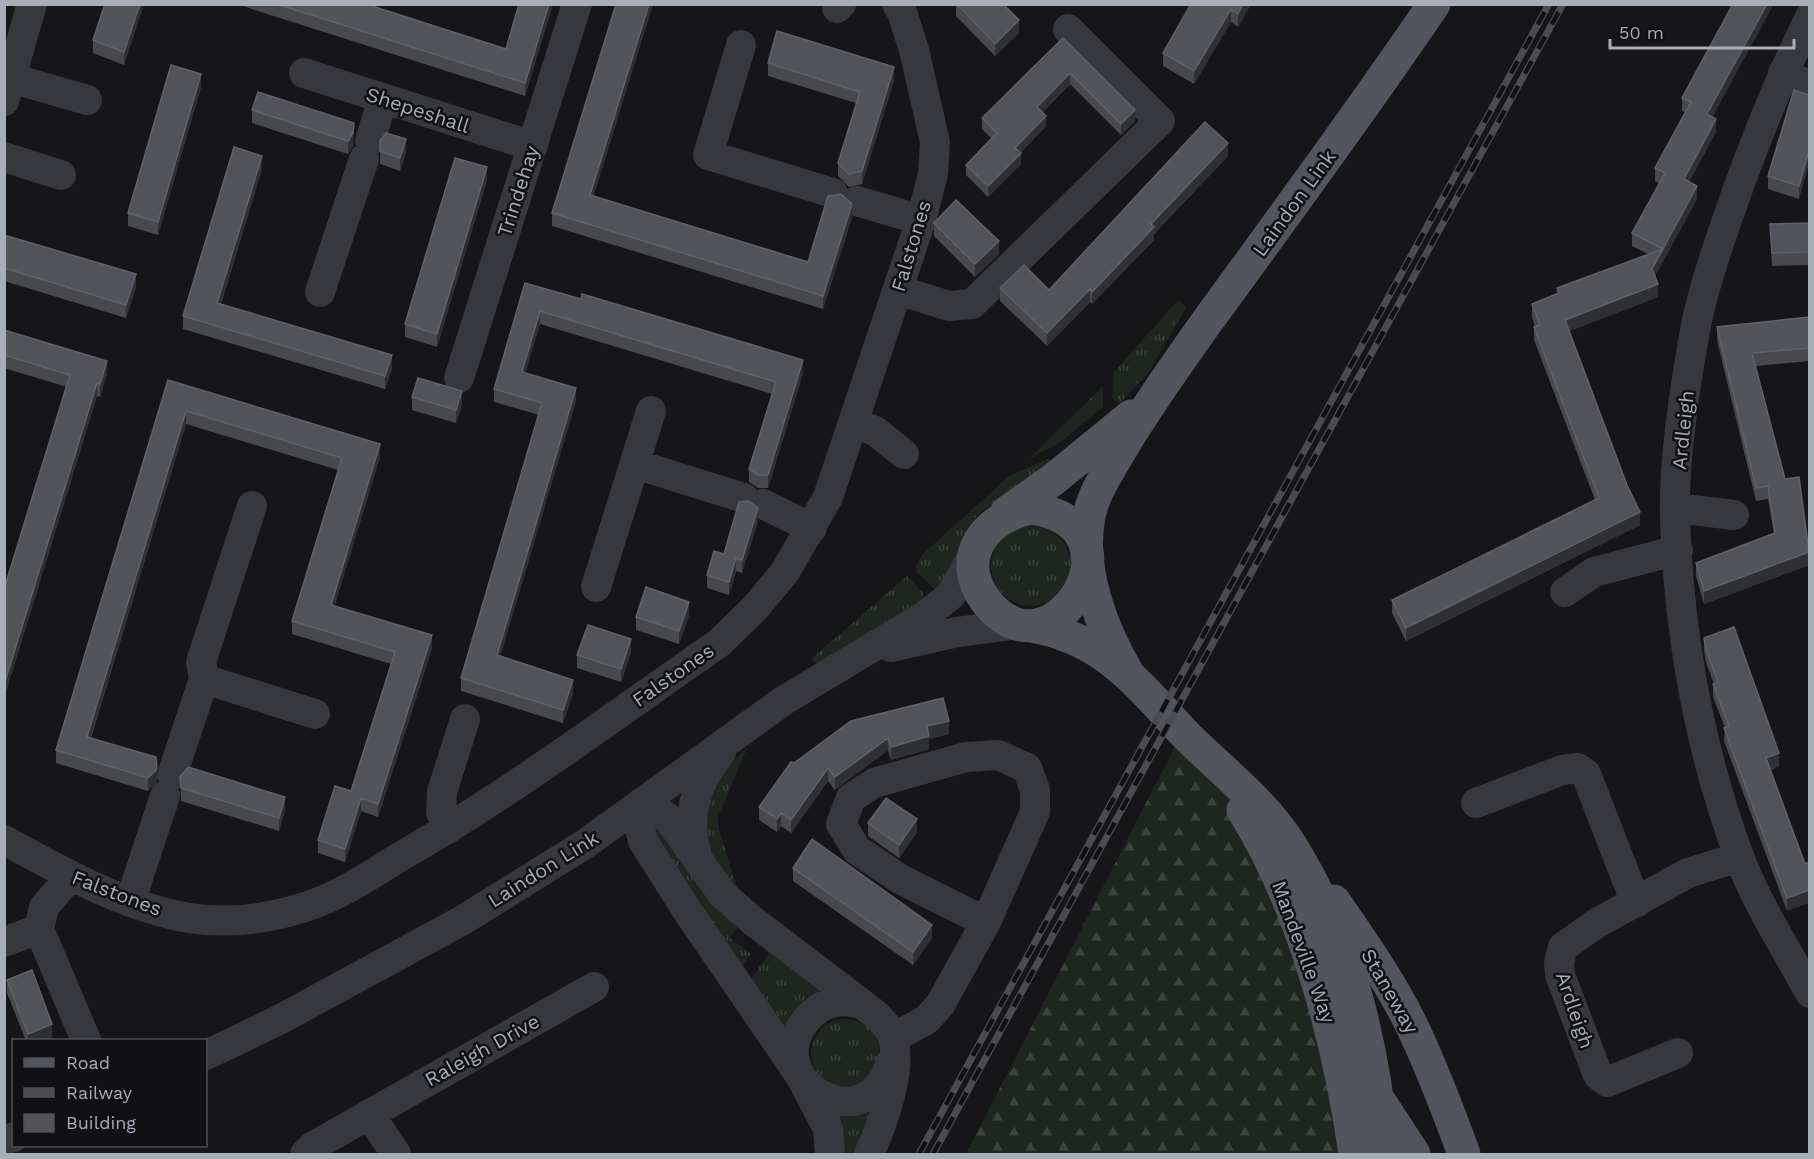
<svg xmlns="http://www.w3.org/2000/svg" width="1814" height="1159" font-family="'Work Sans',sans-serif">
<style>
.grass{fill:url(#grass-tufts)}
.forest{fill:url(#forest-firs)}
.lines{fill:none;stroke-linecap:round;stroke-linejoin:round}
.minor{stroke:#37383d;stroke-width:30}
.major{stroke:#53555c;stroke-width:33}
.rail-casing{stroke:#4a4c52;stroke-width:7}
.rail{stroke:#111113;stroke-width:4.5;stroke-dasharray:14;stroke-linecap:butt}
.wall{fill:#47494d}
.shaded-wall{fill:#2f3033}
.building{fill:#525359;stroke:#5f6168;stroke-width:1.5}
.labels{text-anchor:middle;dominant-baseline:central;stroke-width:5;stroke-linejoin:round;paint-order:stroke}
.street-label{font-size:20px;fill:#a8adb8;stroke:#111113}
</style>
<defs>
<pattern id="grass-tufts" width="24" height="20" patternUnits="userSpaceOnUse" patternTransform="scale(1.5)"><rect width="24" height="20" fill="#1e261f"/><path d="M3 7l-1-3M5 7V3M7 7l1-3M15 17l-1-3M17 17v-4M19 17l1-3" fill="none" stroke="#3c433d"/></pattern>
<pattern id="forest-firs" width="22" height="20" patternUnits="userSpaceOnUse" patternTransform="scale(1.5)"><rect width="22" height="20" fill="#1e261f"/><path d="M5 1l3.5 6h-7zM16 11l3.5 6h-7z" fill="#3c433d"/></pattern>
</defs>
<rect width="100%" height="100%" fill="#161618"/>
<path class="grass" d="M1178,300L1186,307L1149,372L1119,404L1112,397L1114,372Z
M1103,386V407L1058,444L1029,459Z
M1048,459L1050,462L977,515L968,530L954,567L936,590L917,573L916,564L924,553L1009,476Z
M991 566a40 40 0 1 1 80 0a40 40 0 1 1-80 0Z
M907,576L923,593L926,603L816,664L811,659Z
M747,748L718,817V826L737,888C722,882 714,867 711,852C709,843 705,833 705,824C705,795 725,766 747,748Z
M655,828H659L739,926L730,938L751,954L741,967L652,830Z
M771,950L824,990L798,1008L785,1029L750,981Z
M811 1053a34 34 0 1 1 68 0a34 34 0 1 1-68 0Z
M875,1110L857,1154H843L837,1117H851Z"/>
<path class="forest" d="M1183,731L1257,832L1355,1154H966Z"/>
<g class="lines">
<path class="minor" d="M837,8L841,4
M1810,17C1781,76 1757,136 1735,197C1721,237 1706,279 1697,320C1686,379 1673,460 1675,519C1679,634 1699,748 1739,856C1756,903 1786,948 1810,993
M741,45L708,155L833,193
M304,73L533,146
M1783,73L1810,86
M11,78L87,100
M4,101L32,4
M370,141L383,98
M4,157L61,175
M857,201L921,220
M898,290L949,306L972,304L1160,121L1068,29
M320,292L364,159
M459,378L577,4
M855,423L875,431L904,454
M635,464L744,498
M763,504L812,528
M1676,508L1734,515
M596,587L651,411
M1565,592L1594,572L1678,550
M891,647L957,632L1020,624
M204,679L315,714
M172,775L204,679L201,662L252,506
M641,803L650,805L668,818L723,895L753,921L875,1014C882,1021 889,1027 892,1036C904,1067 882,1126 869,1154
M641,803L636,814L643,841L688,912L801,1077L828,1129L830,1154
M1476,803L1562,770L1578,768L1586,774L1636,903
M448,829L441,812L442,792L465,719
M4,840C60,870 116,903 178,916C222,925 266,920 308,906C342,895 373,873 403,855C513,792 615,715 719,643L755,608L785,572L828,497L921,220L933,174L935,142L914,50L902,12L897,4
M696,852C686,813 696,783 721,752
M71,876L44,907L39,929L86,1040
M130,902L165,796
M4,942L39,929
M862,1004C843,999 826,1000 811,1015C751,1074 864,1149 891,1062
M893,1038L926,1020L940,1005L986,922L1035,812V790L1027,768L998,755L966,757L874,783L851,798L841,824L857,850L900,879L986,922
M1678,1053L1607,1082L1598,1075L1560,975L1559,963L1563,947L1597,923L1688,873L1739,857
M206,1055L279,1020L463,920L585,844L783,701L926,615L951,595L973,555
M369,1114L396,1154
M4,1140L14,1137
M305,1154L312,1147L594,987"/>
<path class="major" d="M1031,508C1153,526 1050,686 986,601C954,558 985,517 1031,508Z
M1006,513L1054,479L1131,416
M1031,626C1103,638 1136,682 1183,732C1218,768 1263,801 1290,844C1348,936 1375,1047 1383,1154
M1127,672C1101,627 1079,569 1089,516C1094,492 1108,472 1120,451C1147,406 1176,365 1206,323C1283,217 1361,112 1434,4
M1243,810C1304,908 1339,1041 1355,1154
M1334,901C1361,940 1389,980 1410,1022C1431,1065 1448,1110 1464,1154
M1380,1102L1414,1154"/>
<g class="rail-casing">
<path id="rail" d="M919,1154L1549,4
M933,1154L1563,4"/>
</g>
<use href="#rail" class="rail"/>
</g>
<path class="wall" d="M105,4H144L124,65L93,53V40Z
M236,4H366L506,49L519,4H553L525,96Z
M616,4H653L593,196L808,262L852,217L823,309L552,226V213Z
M955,4H1003L1019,33L995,56L956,16V5Z
M1191,4H1251L1238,27L1231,22L1194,84L1163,66V53Z
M1733,4L1713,117L1716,132L1689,182L1697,199L1655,276L1658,297L1569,331L1640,525L1406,641L1392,613V600L1595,500L1534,340V327H1535L1532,317V304L1557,294V288L1648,254L1632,246V233L1659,183L1655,181V168L1685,112L1682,111V98Z
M1063,38L1135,121L1121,135L1070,84L1043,112L1046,126L1020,153L1021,164L988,197L966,175V165L991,138L982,129V118Z
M768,63L894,80L862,184L849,187L838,176V163L856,103L768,76Z
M201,87L158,235L128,226V213Z
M1809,95L1799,199L1768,189V176Z
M252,110L354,123L353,146L348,154L252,123Z
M380,141L406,152L400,171L380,164Z
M1228,156L1154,234V240L1092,304L1090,302L1047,346L1000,301V288L1049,290Z
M262,169L221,304L392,368L385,389L183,329V316Z
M487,180L437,347L405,337V324Z
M934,223L999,254L975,277L934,236Z
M1809,223V265L1772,266L1770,224Z
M4,235L136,287L126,318L4,281Z
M525,283L803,373L768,488H758L749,482V469L772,394L540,324L525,373L576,401L500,656L573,693L563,723L461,691V678L539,415L494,402V389Z
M1809,317V361L1756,366L1785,479L1809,565L1704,604L1696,576V563L1774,534L1768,499L1756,501L1717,340V327Z
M4,330L107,374L100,397L97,396L4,698V589L67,387L4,368Z
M168,380L380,457L334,606L432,648L378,817L361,811L345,862L318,853V840L351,791L391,664L292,634V621L338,470L186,424L91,738L157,782L148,791L56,763V750Z
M412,397L462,404L456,423L412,410Z
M758,521L742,573L736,571L729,595L707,588V575L724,554Z
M689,615L679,644L636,630V617Z
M1704,638L1779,766L1771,770L1805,864L1787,911L1724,741L1725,728L1713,697V684H1714L1706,662L1704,651Z
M631,652L621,682L577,668V655Z
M851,721L949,734L929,739V749L891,760L888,750L835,790L828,781L791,833L781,826L777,832L759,820V807L794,763Z
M180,777L285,810L279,831L181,801Z
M868,823L917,832L899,858L868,836Z
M793,868L932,938L913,965L793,881Z
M7,980L52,1037L44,1041H26L7,993Z"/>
<path class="shaded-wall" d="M140,4H144L124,65V52Z
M549,4H553L525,96V83Z
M649,4H653L590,208V195Z
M1243,4H1251L1238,27V14Z
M1767,4H1774L1707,127V114Z
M1231,9V22L1194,84V71Z
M1019,20V33L995,56V44Z
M894,67V80L862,184V171Z
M1070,73V84L1037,118V107Z
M201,74V87L158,235V222Z
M1135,110V121L1121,135V124Z
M1046,116V126L1015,159V148Z
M1716,119V132L1684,192V179Z
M353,133V146L348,154V141Z
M406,139V152L400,171V158Z
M1228,143V156L1154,234V240L1092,304V292L1151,224Z
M1809,151V164L1799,199V186Z
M1021,153V164L988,197V186Z
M262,156V169L217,316V303Z
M487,167V180L437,347V334Z
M1697,186V199L1652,282V269Z
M852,204V217L823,309V296Z
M999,241V254L975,277V264Z
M136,274V287L126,318V305Z
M1658,284V297L1565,333V320Z
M1090,289V302L1047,346V333Z
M540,311V324L522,385V372Z
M392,355V368L385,389V376Z
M803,360V373L768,488V475Z
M107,361V374L100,397V384Z
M97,383V396L4,698V685Z
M576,388V401L497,668V655Z
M462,391V404L456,423V410Z
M186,411V424L87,749V737Z
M380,444V457L331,618V605Z
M758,508V521L742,573V560Z
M1640,512V525L1406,641V628Z
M1809,552V565L1704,604V591Z
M736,558V571L729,595V582Z
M689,602V615L679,644V631Z
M432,635V648L378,817V804Z
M631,639V652L621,682V669Z
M573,680V693L563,723V710Z
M949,721V734L929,739V749L891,760V747L927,726Z
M888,738V750L835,790V777Z
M1779,753V766L1766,771V758Z
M828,768V781L791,833V820Z
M157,769V782L148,791V778Z
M285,797V810L279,831V818Z
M361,798V811L345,862V849Z
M781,813V826L777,832V819Z
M917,819V832L899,858V845Z
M1809,890V903L1787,911V898Z
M932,925V938L913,965V952Z
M52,1024V1037L44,1041H28V1034Z"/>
<path class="building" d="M105,4H140L124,52L93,40Z
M277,4H366L506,49L519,4H549L525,83Z
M616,4H649L590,195L808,262L828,196L841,194L852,204L823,296L552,213Z
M957,4H1003L1019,20L995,44Z
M1191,4H1243L1238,14L1231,9L1194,71L1163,53Z
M1733,4H1767L1707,114L1716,119L1684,179L1697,186L1652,269L1658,284L1565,320L1627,485L1640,512L1406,628L1392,600L1599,498L1534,327L1540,325L1532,304L1559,293L1557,288L1663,249L1632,233L1665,173L1655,168L1691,102L1682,98Z
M777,31L894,67L862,171L849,174L838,163L860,92L768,63Z
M1063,38L1135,110L1121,124L1070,73L1037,107L1046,116L1015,148L1021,153L988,186L966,165L997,133L982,118Z
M171,65L201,74L158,222L128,213Z
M1794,90L1809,95V151L1799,186L1768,176Z
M258,92L354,123L353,133L348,141L252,110Z
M1205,122L1228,143L1151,224L1154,227L1092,292L1090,289L1047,333L1000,288L1024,265L1049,290Z
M386,133L406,139L400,158L380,151V141Z
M234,147L262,156L217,303L392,355L385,376L183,316Z
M455,158L487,167L437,334L405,324Z
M956,200L999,241L975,264L934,223Z
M1809,223V252L1772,253L1770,224Z
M4,235L136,274L126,305L4,268Z
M525,283L581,299L582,294L803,360L768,475H758L749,469L776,382L540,311L522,372L576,388L497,655L573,680L563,710L461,678L542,403L494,389Z
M1809,317V348L1752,353L1785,479L1799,477L1809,552L1704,591L1696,563L1775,533L1768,486L1756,488L1717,327Z
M4,330L107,361L100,384L97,383L4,685V589L70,375L4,355Z
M418,378L462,391L456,410L412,397Z
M168,380L380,444L331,605L432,635L378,804L361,798L345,849L318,840L335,786L351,791L395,652L292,621L342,458L186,411L87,737L156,757L157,769L148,778L56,750Z
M749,501L758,508L742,560L736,558L729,582L707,575L714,551L724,554L739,502Z
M646,587L689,602L679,631L636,617Z
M588,625L631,639L621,669L577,655Z
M1734,627L1779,753L1766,758L1805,864L1809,862V890L1787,898L1724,728L1729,726L1713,684L1718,682L1706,649L1704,638Z
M943,698L949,721L927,726L929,736L891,747L888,738L835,777L828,768L791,820L781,813L777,819L759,807L791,762L794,763L851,721Z
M188,767L285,797L279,818L181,788L180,777Z
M886,798L917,819L899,845L868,823Z
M812,839L932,925L913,952L793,868Z
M32,970L52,1024L28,1034L7,980Z"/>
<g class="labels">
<g class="street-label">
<text transform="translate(418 110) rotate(18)">Shepeshall</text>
<text transform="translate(518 191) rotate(-72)">Trindehay</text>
<text transform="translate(1294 203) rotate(-54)">Laindon Link</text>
<text transform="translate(911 246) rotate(-73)">Falstones</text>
<text transform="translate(1683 430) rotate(-84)">Ardleigh</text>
<text transform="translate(673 675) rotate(-35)">Falstones</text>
<text transform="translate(543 869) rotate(-32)">Laindon Link</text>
<text transform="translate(117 893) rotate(21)">Falstones</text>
<text transform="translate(1304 952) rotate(70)">Mandeville Way</text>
<text transform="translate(1390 991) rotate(60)">Staneway</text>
<text transform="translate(1575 1010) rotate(71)">Ardleigh</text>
<text transform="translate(482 1050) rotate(-29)">Raleigh Drive</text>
</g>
</g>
<rect width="1814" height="1159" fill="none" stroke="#a8adb8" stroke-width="12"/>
<rect x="12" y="1039" width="195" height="108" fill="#111113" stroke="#4d4f55" stroke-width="1.5"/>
<rect x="24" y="1058" width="30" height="9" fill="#53555c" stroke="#4d4f55" stroke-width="1.5"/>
<text x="66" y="1069" font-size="18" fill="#a8adb8">Road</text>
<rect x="24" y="1088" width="30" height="9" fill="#4a4c52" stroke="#4d4f55" stroke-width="1.5"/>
<text x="66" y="1099" font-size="18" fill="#a8adb8">Railway</text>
<rect x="24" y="1114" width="30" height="18" fill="#525359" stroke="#4d4f55" stroke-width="1.5"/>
<text x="66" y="1129" font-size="18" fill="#a8adb8">Building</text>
<path d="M1610 39v9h184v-9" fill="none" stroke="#a8adb8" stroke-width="3"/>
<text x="1619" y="39" font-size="18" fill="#a8adb8" stroke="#111113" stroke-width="4.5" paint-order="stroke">50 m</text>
</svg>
